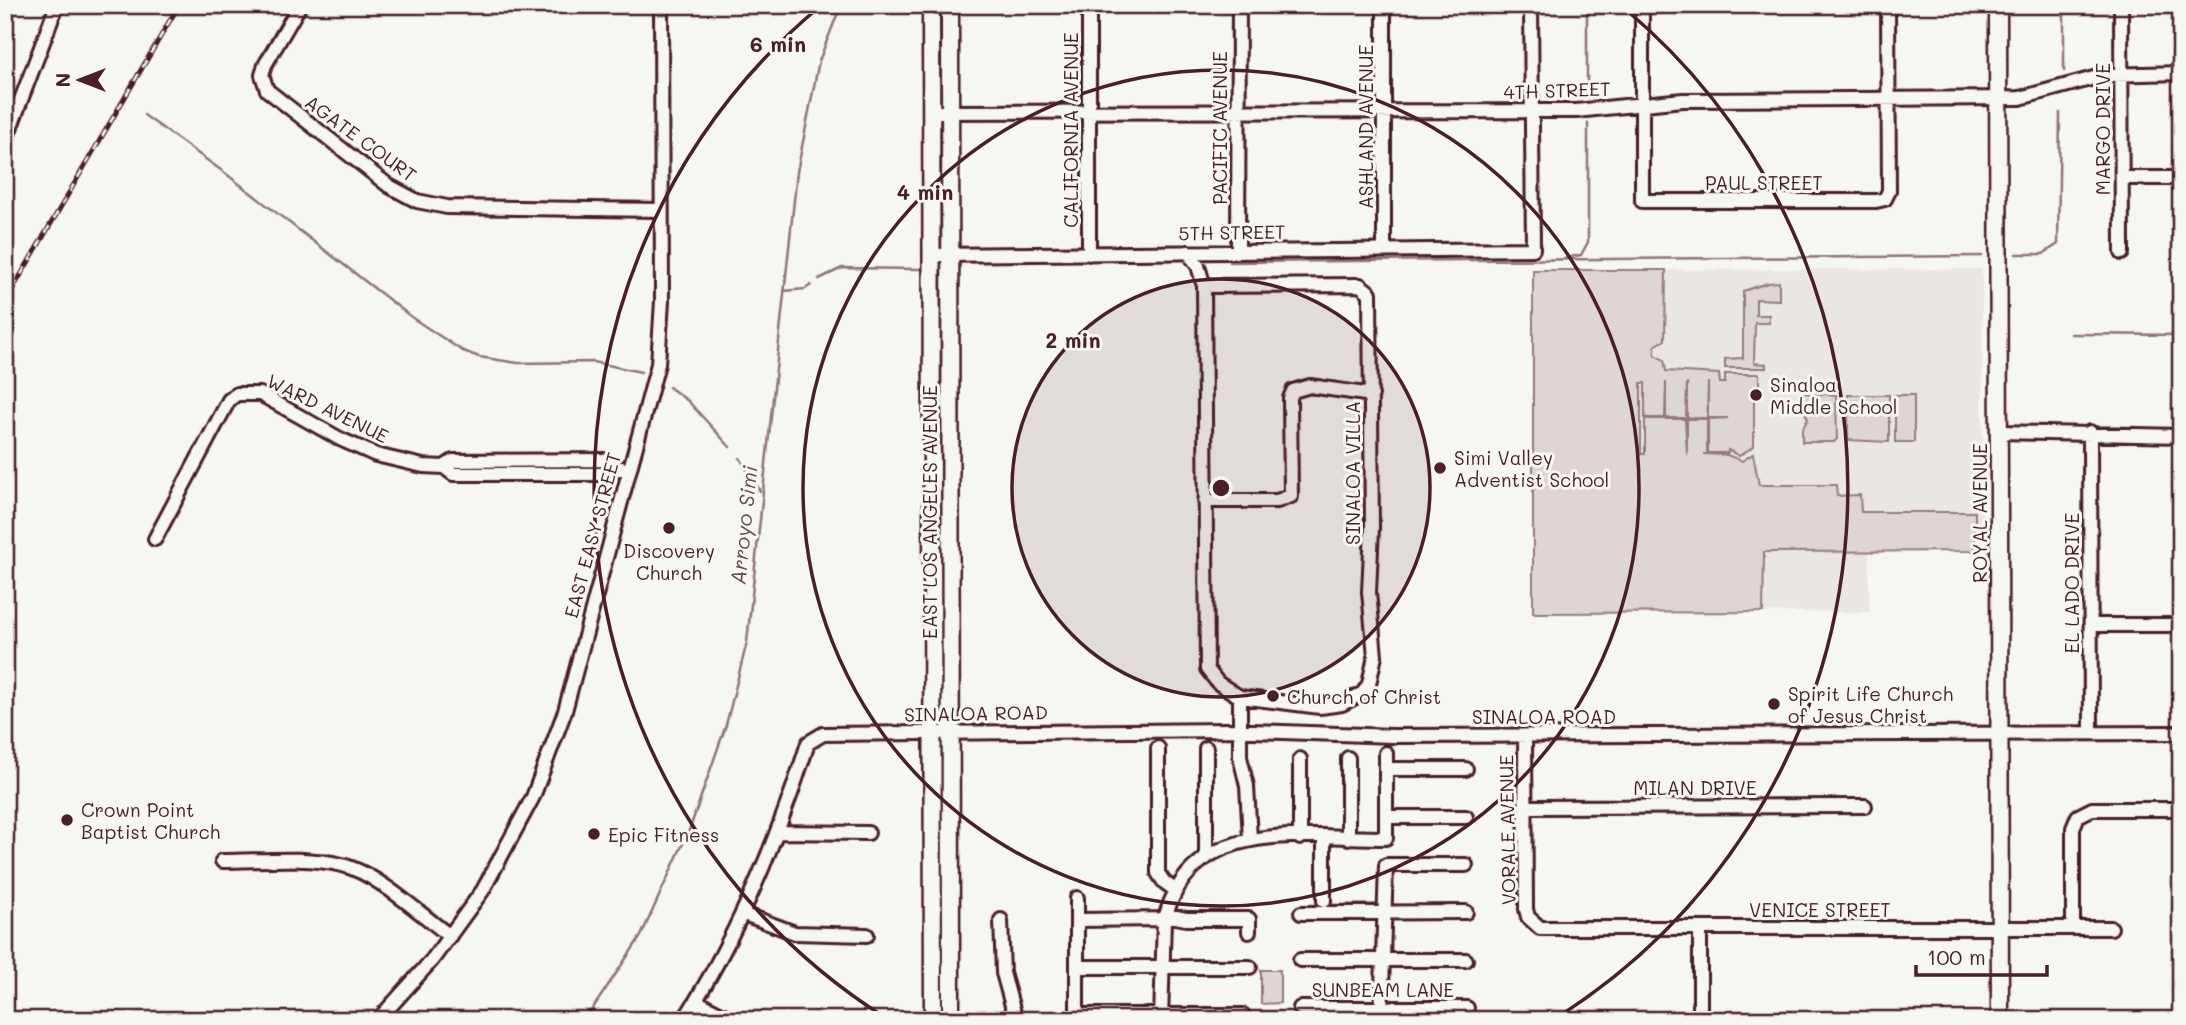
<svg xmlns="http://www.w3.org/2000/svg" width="2186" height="1025" font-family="Mali,sans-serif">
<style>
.built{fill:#e9e6e3}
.green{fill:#ddd6d5;stroke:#947a80;stroke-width:2}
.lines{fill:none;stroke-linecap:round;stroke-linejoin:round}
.stream{stroke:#8e747a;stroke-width:2.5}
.minor-casing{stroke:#4a1f2b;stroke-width:18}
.major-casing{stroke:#4a1f2b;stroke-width:21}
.minor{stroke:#f6f6f2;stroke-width:12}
.major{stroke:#f6f6f2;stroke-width:16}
.rail-casing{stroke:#4a1f2b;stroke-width:5}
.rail{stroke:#f6f6f2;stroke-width:2.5;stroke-dasharray:8;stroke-linecap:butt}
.ring{fill:none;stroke:#4a1f2b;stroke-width:3.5}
.poi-dot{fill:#4a1f2b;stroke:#f6f6f2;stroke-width:2.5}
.labels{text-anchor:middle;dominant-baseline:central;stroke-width:6;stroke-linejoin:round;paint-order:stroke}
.street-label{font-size:19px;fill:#4a1f2b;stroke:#f6f6f2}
.poi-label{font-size:19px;fill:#4a1f2b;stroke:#f6f6f2;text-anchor:start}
.water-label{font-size:21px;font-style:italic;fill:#6c4a52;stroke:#f6f6f2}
.centre{fill:#4a1f2b;stroke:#f6f6f2;stroke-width:3.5}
.ring-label{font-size:21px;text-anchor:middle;font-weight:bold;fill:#4a1f2b;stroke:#f6f6f2;stroke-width:6;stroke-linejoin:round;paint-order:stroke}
</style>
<rect width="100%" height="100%" fill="#f6f6f2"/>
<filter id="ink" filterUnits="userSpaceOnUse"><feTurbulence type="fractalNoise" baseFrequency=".0143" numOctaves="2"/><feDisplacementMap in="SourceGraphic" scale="14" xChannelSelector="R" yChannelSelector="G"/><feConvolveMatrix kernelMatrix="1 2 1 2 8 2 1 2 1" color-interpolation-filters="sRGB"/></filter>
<g filter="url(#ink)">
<path class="built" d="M1982,269L1983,552H1869V612L1533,613V270Z"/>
<path class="green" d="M1533,270H1666L1665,340L1655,346V355L1664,360L1666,371L1719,374L1720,383H1725V374H1759V387L1754,388V446L1739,456L1728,450V453H1708V419L1728,418H1708V382L1707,418H1687V382L1686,418H1666V382L1665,418H1645V383H1641V454H1645V419H1685L1687,455V419H1707V454H1703L1727,455L1742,461L1753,454L1759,485H1836L1837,496L1860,495L1861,512H1975V551L1764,552L1763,612L1533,613Z
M1768,283L1779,282V300L1756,299V315H1769V323H1755L1754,363L1766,364V368H1725V359L1743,358V291Z
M1802,393L1836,395L1837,439L1834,442H1802V429L1808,419L1802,406Z
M1848,395H1889V442L1848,440Z
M1895,395H1914V442H1895Z
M1261,970H1280V1003L1261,1004Z"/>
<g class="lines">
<path class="stream" d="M1587,5V98
M2064,71V5
M144,115L225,173L414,319L461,350L479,357L518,363L593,362L641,372
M2016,254H2043L2058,244L2060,113
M1566,258L1581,255L1588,242V123
M1230,262L1982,256
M819,279L842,268L920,269
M784,291L805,289L811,285
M2071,334L2181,335
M669,387L688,401L730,447
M740,458L760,491
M585,1020L641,936L690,828L726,725L747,642L797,172L819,61L841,5"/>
<g class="minor-casing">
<path id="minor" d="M300,5L265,65L262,75L267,90L389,186L417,201L447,207L660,210
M1089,5V254
M1642,5V201H1876L1885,199L1889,191L1888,5
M2121,5L2122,253
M931,112L1532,111H1576L1683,100L2020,98L2105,75L2181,73
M5,142L57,5
M2122,178H2181
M1238,250L1239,5
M1384,250V5
M1188,252L1198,266L1204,286L1207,669L1218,683L1240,697L1320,707L1342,704L1363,693L1369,684L1375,656L1369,592L1372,528L1370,293L1360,285L1204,286
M933,255L1533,249L1531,5
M2000,432L2181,436
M2090,432L2091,733
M444,467L453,474H603L622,468
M1205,501H1277L1291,496L1290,398L1293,391L1310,386L1372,395
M155,539L229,400L237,394H260L340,439L376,455L423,466L444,467L453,461L604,460L616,468
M2091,625H2169
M1240,697V757L1247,786L1250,839
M1525,736L1526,909L1528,917L1540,928H2111
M1158,748V873L1164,882L1175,890
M1206,748V856
M1300,759V838
M1386,769H1466
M1525,807L1865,806
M1386,817H1466
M778,832L868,833
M1324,838V901
M1348,838V758
M222,861C261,861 304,856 342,865C377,873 421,915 450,936
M1077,898V1015H1243
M1301,913L1466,912
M744,914L795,933L867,935
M1001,920L1003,973L1016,1020
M1077,920L1164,919L1161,1020
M1700,928V1020
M2073,928V828L2078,816L2092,809H2181
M1249,932V919H1186L1166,915C1195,815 1306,838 1386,838V753
M1300,960H1466
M1077,967H1250
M696,1001L733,1020
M1300,1008H1467
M378,1020L432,960L483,890L533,797L565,711L658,364L662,301L661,5
M684,1020C739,933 777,841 808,743L823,734L1227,730L1393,736L2181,733
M1381,1020L1386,865H1466"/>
</g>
<g class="major-casing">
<path id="major" d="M931,5L933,1020
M950,5L951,1020
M1998,5L2000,1020"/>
</g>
<use href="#minor" class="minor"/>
<use href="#major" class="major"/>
<g class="rail-casing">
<path id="rail" d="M5,302L179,5"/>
</g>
<use href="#rail" class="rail"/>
</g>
</g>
<circle cx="1221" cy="488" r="209" fill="#4a1f2b" fill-opacity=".12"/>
<g class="ring">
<circle cx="1221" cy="488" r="209"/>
<circle cx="1221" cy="488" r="418"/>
<path d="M889 1020A627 627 0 0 1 818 8M1624 8A627 627 0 0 1 1553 1020"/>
</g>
<g class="poi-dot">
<circle cx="1756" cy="395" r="7"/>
<circle cx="1440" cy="468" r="7"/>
<circle cx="669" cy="528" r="7"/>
<circle cx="1273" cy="696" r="7"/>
<circle cx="1774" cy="704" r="7"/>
<circle cx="67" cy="820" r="7"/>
<circle cx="594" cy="834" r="7"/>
</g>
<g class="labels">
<g class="street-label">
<text transform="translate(1557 90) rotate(-2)">4TH STREET</text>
<text transform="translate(1365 127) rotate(-90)">ASHLAND AVENUE</text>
<text transform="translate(1219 128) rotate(-90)">PACIFIC AVENUE</text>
<text transform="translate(2102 129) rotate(-90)">MARGO DRIVE</text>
<text transform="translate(1070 130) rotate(-90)">CALIFORNIA AVENUE</text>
<text transform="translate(361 138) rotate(36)">AGATE COURT</text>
<text x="1764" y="182">PAUL STREET</text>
<text transform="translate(1232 232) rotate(-1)">5TH STREET</text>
<text transform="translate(328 408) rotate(26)">WARD AVENUE</text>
<text transform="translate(1352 473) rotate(-90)">SINALOA VILLA</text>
<text transform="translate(929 512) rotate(-90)">EAST LOS ANGELES AVENUE</text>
<text transform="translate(1979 513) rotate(-90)">ROYAL AVENUE</text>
<text transform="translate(592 535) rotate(-75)">EAST EASY STREET</text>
<text transform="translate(2071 583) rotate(-90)">EL LADO DRIVE</text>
<text transform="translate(976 713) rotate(-1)">SINALOA ROAD</text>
<text x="1544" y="716">SINALOA ROAD</text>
<text x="1695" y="787">MILAN DRIVE</text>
<text transform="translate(1507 830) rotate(-91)">VORALE AVENUE</text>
<text x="1820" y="909">VENICE STREET</text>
<text x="1383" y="989">SUNBEAM LANE</text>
</g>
<g class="poi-label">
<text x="1770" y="384">Sinaloa<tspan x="1770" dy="22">Middle School</tspan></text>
<text x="1454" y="457">Simi Valley<tspan x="1454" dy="22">Adventist School</tspan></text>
<text x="669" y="550" text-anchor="middle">Discovery<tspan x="669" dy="22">Church</tspan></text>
<text x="1788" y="693">Spirit Life Church<tspan x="1788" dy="22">of Jesus Christ</tspan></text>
<text x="1287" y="696">Church of Christ</text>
<text x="81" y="809">Crown Point<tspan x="81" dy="22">Baptist Church</tspan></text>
<text x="608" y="834">Epic Fitness</text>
</g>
<g class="water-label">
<text transform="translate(743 525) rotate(-84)">Arroyo Simi</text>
</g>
</g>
<circle cx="1221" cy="488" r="10" class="centre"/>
<g class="ring-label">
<text x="778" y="52">6 min</text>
<text x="925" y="200">4 min</text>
<text x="1073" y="348">2 min</text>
</g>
<rect width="2186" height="1025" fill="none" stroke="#f6f6f2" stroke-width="28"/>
<rect x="14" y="14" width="2158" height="997" fill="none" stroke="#4a1f2b" stroke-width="2.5" filter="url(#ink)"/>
<g transform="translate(80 80) rotate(270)" stroke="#f6f6f2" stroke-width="5" paint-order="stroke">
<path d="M0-5L12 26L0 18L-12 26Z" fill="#4a1f2b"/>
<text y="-10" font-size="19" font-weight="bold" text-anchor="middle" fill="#4a1f2b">N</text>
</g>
<path d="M1916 965v10h131v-10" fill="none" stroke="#4a1f2b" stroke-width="3.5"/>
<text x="1927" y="965" font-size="21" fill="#4a1f2b" stroke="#f6f6f2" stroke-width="5" paint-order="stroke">100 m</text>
</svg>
